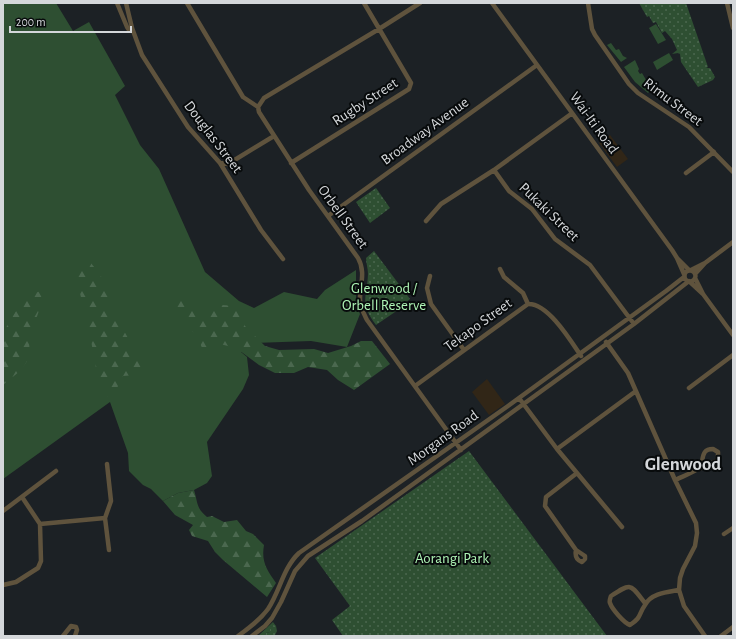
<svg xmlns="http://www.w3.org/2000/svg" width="736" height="639" font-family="'Alegreya Sans',sans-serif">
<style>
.commercial{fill:#312617}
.grass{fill:#2e4f32}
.forest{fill:url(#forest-firs)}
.park{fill:url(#park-dots)}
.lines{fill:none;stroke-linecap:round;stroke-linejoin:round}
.minor{stroke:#5f533d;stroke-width:4.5}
.labels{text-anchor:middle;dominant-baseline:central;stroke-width:4;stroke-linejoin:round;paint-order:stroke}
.street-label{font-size:15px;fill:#d4d7da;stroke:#080b0c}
.park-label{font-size:15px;fill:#aef5b5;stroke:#080b0c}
.district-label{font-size:19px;font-weight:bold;fill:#d4d7da;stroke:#080b0c}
</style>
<defs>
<pattern id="forest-firs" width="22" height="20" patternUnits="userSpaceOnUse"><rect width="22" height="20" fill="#2e4f32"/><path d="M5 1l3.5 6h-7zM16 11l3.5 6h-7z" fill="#4b684f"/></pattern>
<pattern id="park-dots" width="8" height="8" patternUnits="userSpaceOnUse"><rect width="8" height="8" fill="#2e4f32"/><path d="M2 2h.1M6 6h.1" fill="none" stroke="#4b684f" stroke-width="1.8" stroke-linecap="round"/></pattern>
</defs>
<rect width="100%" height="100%" fill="#1c2125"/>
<path class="commercial" d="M610,135L628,159L617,167L599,143Z
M487,379L505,404L489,415L472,392Z"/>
<path class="grass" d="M3,3H56L73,31L89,22L125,86L115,95L140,145L159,169L205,272L239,301L254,308L284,292L317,299L325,290L356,270V304L360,314L347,347L311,341L253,343L241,352L247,357L249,375L243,389L207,442L212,476L207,483L194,490L178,493L163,501L151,489L143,485L129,471L128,453L110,402L3,479Z
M656,24L666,40L658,44L649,28Z
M611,43L616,50L619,49L623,56L627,58L621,62L607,45Z
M669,53L673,60L657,70L653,62Z
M635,60L639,69L638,71L640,74L642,73L649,85L647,87L650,91L648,93L635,82L624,67Z
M273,622L276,626H271L270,632L266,633L265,636H258Z"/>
<path class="forest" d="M79,257L87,258L98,272L108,287L110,305L142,364L136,375L123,376L110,402L96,368L88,324L77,282L76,267Z
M41,291C44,306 34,320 31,335C29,342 29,349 30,357L20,371L3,385V334L9,322L21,303L31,294Z
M183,295L200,308L222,305L236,306L245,326L265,346L279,350L314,349L328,353L351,346L361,341H372L390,364L354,390L338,380L327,370L308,367L294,373H275L259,365L236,348L220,344L204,352L197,337L180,316L174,304Z
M194,490C198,503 196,508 207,517L212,516L224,522L237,520L246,531L253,534L264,545C261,562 267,570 276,583L267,597L223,560L215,552L208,541L192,536L189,530L193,525L175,515L163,501L178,493Z"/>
<path class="park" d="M639,3H686L707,64L708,67L706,68H710L715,77L713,80L698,87L681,62L680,54L678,53L672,54L677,50L672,39L665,31L662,33L656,22L653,23L649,16L647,17Z
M376,188L390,208L370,223L356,202Z
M374,251L410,299L395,312L376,325C359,302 367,298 368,274C368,268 366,263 366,258Z
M469,451L607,636H343L332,620L350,606L315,558Z
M273,625L276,626L277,631L275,635L265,636L266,633L270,632V627Z"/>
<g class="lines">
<path class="minor" d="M117,3L127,27L129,30L132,28
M126,3L132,28L142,55L188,127L220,163L261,230L283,259
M187,3L243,97L258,107L259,112L309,190L358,258C366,272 360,285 360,299C360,307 364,314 367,320L461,450
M492,3L672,250L677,258L684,274
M588,3L592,29L595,35L629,84L638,93L689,127L733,172
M727,3L733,28
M258,107L264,98L379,29L420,3
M220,163L228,164L274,136
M291,163L409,89L411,83L364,3
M494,170L509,191L532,209L555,239L590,265L634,324
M686,173L714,152
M328,216L537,65
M426,221L441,204L494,170L571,114
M678,259L689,270
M705,263L733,242
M500,269L504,277L523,293L528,304
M691,270L705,263L695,274
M684.5 276a5.5 5.5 0 1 1 11 0a5.5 5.5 0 1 1-11 0Z
M430,276L427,288L431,304L464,350
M695,278L703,294L733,335
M606,342L628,373L675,480L696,523L697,533L695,546L683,569L680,578L679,590L684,606L705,636
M415,386L528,304C548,303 571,341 581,356
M689,388L733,355
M519,398L557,449L622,527
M557,449L636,391
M675,480C681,477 695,472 699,468C705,462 699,449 713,449L718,452V460L699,469
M3,511L56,471
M105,518L111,501L107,464
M40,524L105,518L109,550
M724,534L733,528
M576,550C575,555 576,560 582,562L585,559V556L576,550L545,506L546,497L577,473
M3,585L16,582L38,568L41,561L40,524L22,497
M645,603C630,584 632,582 611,596C610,599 609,601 610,603C612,609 624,623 630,625C642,617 638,615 645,605C651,593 668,592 679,590
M63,636L71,626L76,627L77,630L75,636
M238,636C249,628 260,620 268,609C280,591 283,568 299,553L508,406L666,291L684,277
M252,636L265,626L272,618L281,602L295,571L308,556L362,521L405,490L634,324L689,281L703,294
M721,636L733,627"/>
</g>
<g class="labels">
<g class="street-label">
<text transform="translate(365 102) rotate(-33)">Rugby Street</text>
<text transform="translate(673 102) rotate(37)">Rimu Street</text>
<text transform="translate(594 123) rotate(54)">Wai-Iti Road</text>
<text transform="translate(425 131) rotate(-36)">Broadway Avenue</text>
<text transform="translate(213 137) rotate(53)">Douglas Street</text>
<text transform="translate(549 212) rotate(44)">Pukaki Street</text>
<text transform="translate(343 217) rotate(54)">Orbell Street</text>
<text transform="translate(478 325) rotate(-36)">Tekapo Street</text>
<text transform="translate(443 438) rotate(-36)">Morgans Road</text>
</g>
<g class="park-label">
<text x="384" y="288">Glenwood /<tspan x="384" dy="17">Orbell Reserve</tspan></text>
<text x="452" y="558">Aorangi Park</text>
</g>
<g class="district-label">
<text x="683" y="464">Glenwood</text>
</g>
</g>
<rect width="736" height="639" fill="none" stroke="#d4d7da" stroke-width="8"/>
<path d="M10 26v6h121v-6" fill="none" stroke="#d4d7da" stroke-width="2"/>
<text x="16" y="26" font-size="12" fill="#d4d7da" stroke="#080b0c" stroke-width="3" paint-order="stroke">200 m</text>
</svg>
